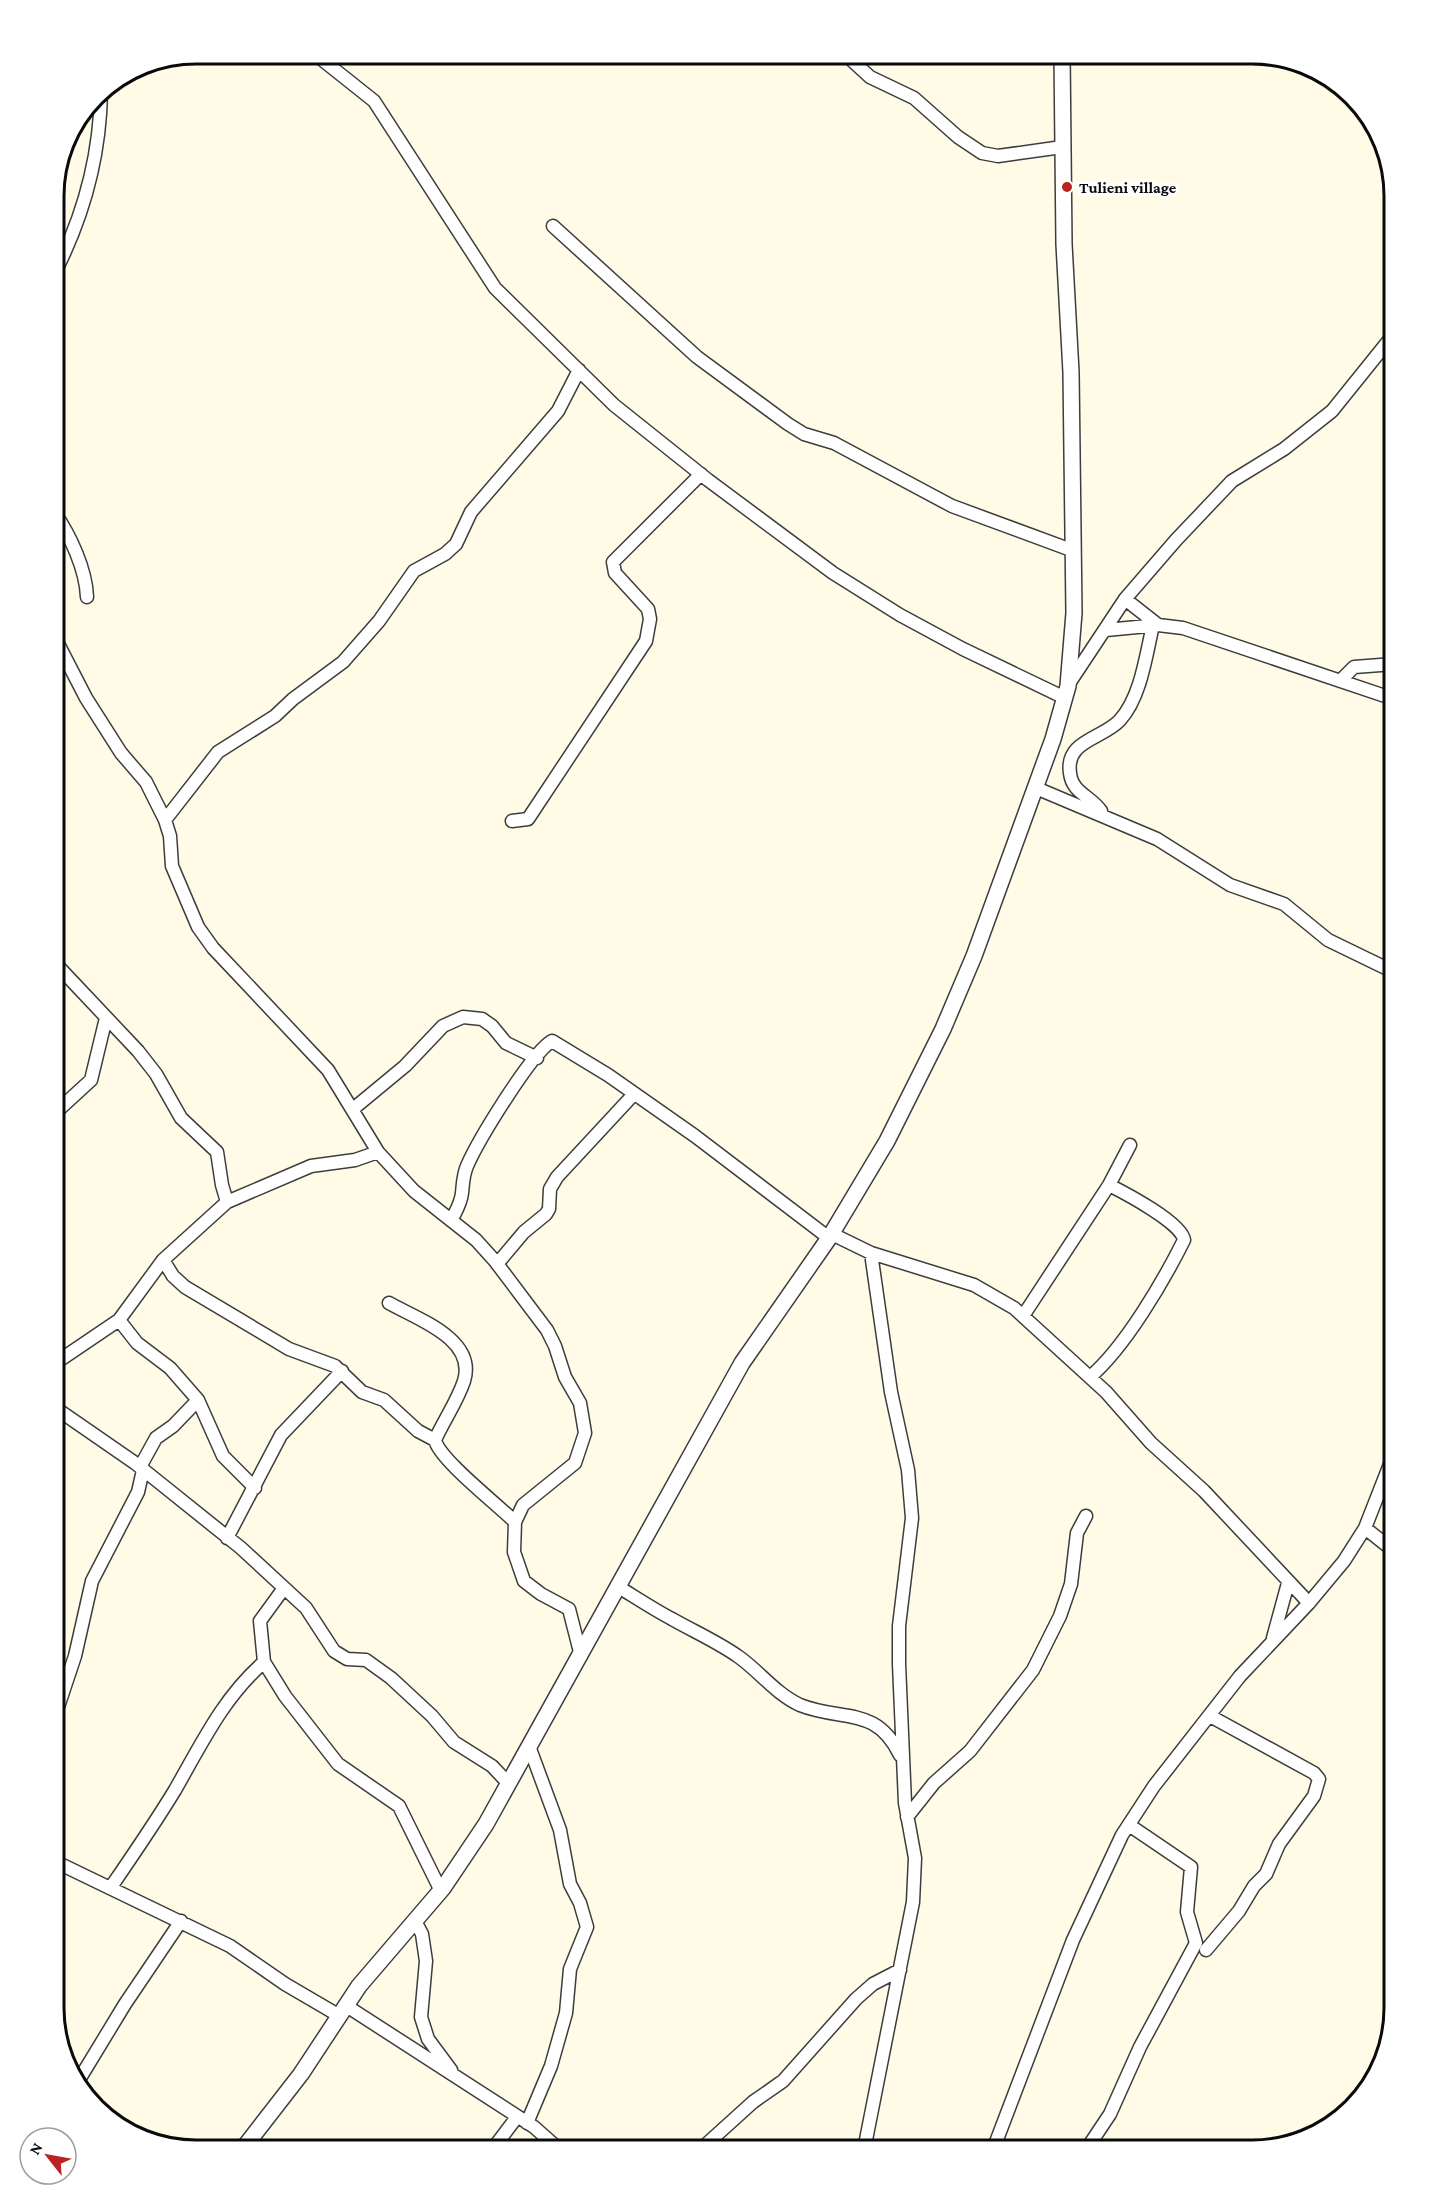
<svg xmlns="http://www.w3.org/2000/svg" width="1448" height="2204" font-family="'Crimson Pro',serif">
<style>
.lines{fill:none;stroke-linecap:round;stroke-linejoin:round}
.minor-casing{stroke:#3d3d3d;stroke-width:15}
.tertiary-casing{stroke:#3d3d3d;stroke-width:18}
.minor{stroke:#fff;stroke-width:12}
.tertiary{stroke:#fff;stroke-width:15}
.poi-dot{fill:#ba2322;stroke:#fff;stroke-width:2}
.labels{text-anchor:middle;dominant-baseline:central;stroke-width:6;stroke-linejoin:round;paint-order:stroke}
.poi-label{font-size:16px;font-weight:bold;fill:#0a0a0a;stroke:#fff;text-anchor:start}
.rim{fill:none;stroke:#0a0a0a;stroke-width:3}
</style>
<rect width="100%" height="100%" fill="#fffbe7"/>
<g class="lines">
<g class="minor-casing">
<path id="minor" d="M315,54L374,101L495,288L614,405L708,480L833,573L900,615L963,649L1065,698
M845,54L870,77L914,98L958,137L982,153L998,156L1062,147
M553,226L697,357L788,424L804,434L834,443L952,506L1074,551
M54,274C84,216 100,157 101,92
M54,512C70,535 86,569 87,597
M1125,599L1158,625
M1106,630L1158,625L1183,628L1394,699
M54,636L86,698L121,753L146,782L165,820L170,836L172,866L198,927L213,948L328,1070L378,1152L414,1191L476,1240L495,1261L547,1330L555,1346L565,1377L580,1403L585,1433L575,1463L523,1505L515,1522L514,1552L524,1581L541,1594L569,1609L581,1656
M1340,681L1354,667L1394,664
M1068,685L1125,599L1176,540L1232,481L1284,449L1332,411L1394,334
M1036,788L1157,839L1230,885L1284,904L1328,940L1394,972
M1101,811C1091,796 1072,793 1070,773C1065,740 1103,739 1120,720C1141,697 1146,655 1153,625
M165,820L218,752L275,716L293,699L343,662L379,621L414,571L445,554L456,544L471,512L558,411L579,370
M512,821L528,819L646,641L650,619L648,609L615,573L613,562L701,474
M54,962L138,1051L156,1074L181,1118L217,1152L222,1185L227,1202
M353,1109L405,1066L443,1026L463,1017L482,1019L492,1026L506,1043L537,1058
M54,1114L91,1080L106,1018
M452,1219C456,1211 461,1203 462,1193C463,1184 463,1175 467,1166C478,1141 531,1053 552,1041L608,1075L695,1136L829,1238
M832,1234L871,1253L974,1285L1014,1308L1106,1392L1151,1443L1204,1491L1309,1603
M163,1260L173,1276L185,1287L289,1349L335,1366L362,1392L384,1400L418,1431L435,1440
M497,1264L524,1232L546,1214L549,1209L550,1189L557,1177L634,1094
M389,1303C417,1319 477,1339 464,1381C457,1402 444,1420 435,1440C439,1459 497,1504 515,1522
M1023,1316L1109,1185L1130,1145
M119,1320L137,1343L170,1368L198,1400L223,1456L255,1488
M54,1364L119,1320L163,1260L227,1202L311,1166L355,1160L378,1152
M1090,1377C1125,1347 1163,1282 1184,1240C1182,1223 1125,1193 1109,1185
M54,1407L135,1463L241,1548L306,1608L334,1651L347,1659L366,1660L391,1678L432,1716L454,1742L492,1766L509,1784
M140,1467L156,1438L173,1426L198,1400
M1365,1528L1394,1551
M227,1538L281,1435L342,1371
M617,1586C635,1597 653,1609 672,1619C695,1632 718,1642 739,1657C760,1672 776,1694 800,1705C842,1722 876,1705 900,1755
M284,1588L260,1621L264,1662L285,1696L338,1764L399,1806L441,1891
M1273,1638L1288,1583
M54,1719L75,1656L92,1581L138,1492L143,1470
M907,1817L934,1783L970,1751L1033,1670L1060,1616L1071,1584L1077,1533L1086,1516
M54,1861L230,1946L285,1984L338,2015
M111,1887C133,1855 155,1823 175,1790C202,1743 223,1698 264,1662
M415,1921L422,1934L426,1961L421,2017L428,2039L451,2070
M1206,1950L1239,1911L1254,1886L1266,1874L1279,1844L1314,1796L1319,1779L1314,1773L1210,1716
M345,2005L534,2127L560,2150
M77,2083L125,2004L181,1921
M527,2123L551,2066L566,2013L570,1969L587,1927L580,1903L570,1884L560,1830L529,1746
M492,2150L517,2117
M700,2150L753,2102L783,2081L856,1999L873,1984L900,1970
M864,2150L913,1902L915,1858L905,1803L899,1664V1626L912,1518L908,1470L891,1392L871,1253
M993,2150L1073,1940L1122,1835L1154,1786L1240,1676L1309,1603L1344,1561L1365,1528L1394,1454
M1086,2150L1110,2114L1140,2047L1196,1943L1187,1912L1191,1867L1129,1825"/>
</g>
<g class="tertiary-casing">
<path id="tertiary" d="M242,2150L301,2074L359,1986L443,1888L486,1824L742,1363L829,1238L887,1141L943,1029L974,956L1053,739L1068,686L1074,613L1071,372L1064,244L1062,54"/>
</g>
<use href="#minor" class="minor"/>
<use href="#tertiary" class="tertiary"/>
</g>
<circle class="poi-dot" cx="1067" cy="187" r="6"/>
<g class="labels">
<g class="poi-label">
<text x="1079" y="187">Tulieni village</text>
</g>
</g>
<path d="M0 0H1448V2204H0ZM196 64H1252A132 132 0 0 1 1384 196V2008A132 132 0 0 1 1252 2140H196A132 132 0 0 1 64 2008V196A132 132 0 0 1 196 64Z" fill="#fff" fill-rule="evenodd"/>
<path class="rim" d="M196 64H1252A132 132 0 0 1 1384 196V2008A132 132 0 0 1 1252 2140H196A132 132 0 0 1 64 2008V196A132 132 0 0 1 196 64Z"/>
<g transform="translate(48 2156) rotate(301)"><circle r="28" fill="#ffffff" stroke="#9d9d9d" stroke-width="1.5"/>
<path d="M0-4.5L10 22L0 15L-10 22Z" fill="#ba2322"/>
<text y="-9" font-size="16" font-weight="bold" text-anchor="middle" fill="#0a0a0a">N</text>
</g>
</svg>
